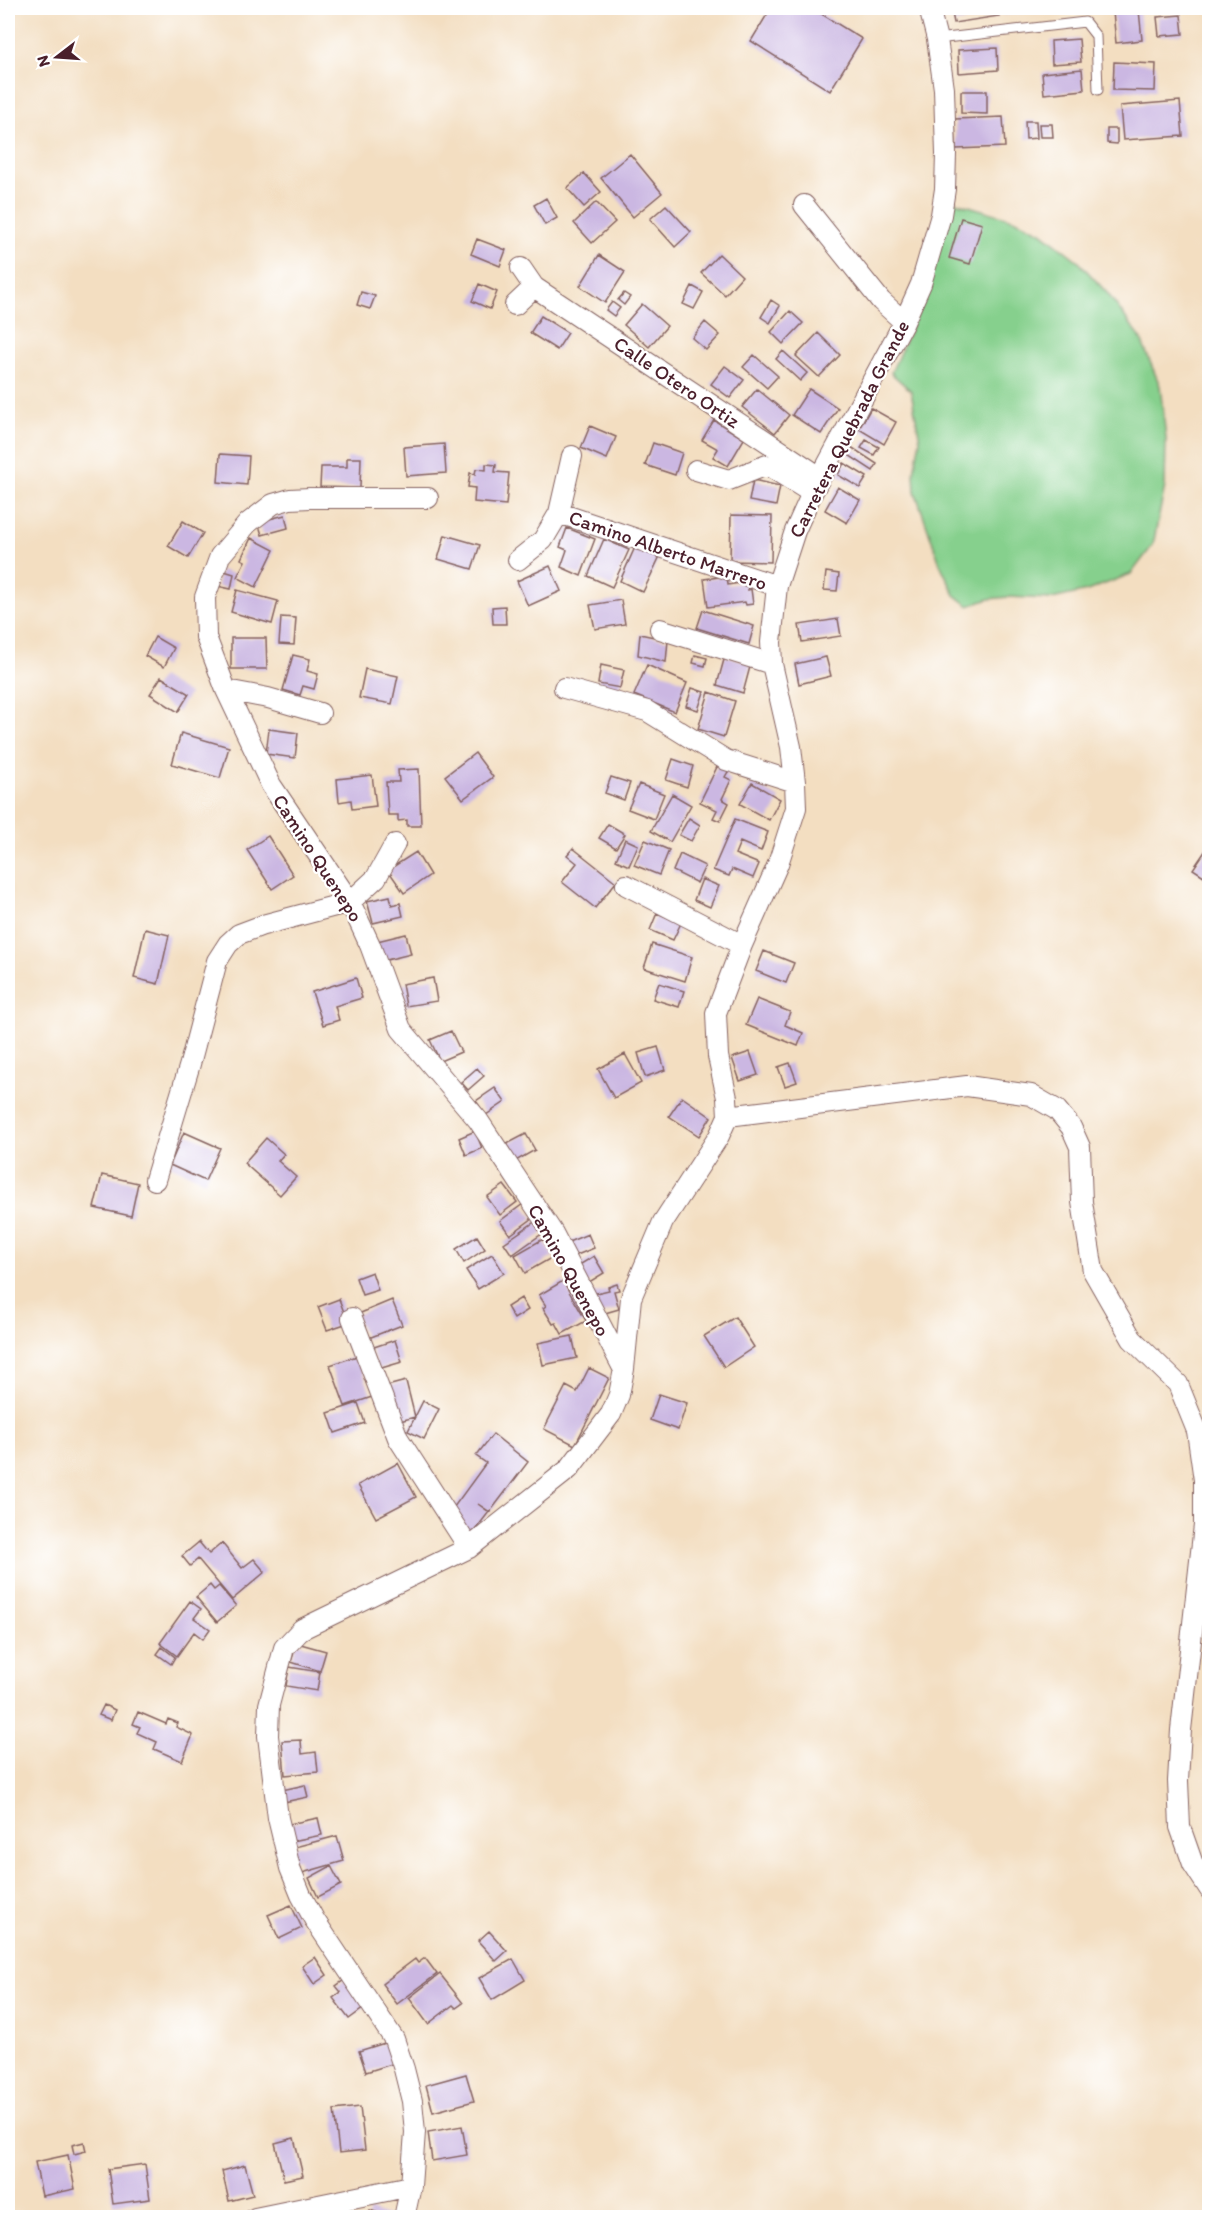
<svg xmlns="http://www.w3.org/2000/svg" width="1217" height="2225" font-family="Itim,sans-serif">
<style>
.green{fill:#86d08d;stroke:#68785c;stroke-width:1.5}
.building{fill:#cbb7e2}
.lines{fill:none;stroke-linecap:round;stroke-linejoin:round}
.lane-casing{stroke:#856260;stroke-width:11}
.street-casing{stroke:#856260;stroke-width:22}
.lane{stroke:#fff;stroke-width:9}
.street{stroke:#fff;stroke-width:20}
.labels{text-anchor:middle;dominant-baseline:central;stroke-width:4.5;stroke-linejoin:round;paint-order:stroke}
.street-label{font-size:20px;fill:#4a1f2b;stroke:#fff}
</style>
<rect width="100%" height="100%" fill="#fff"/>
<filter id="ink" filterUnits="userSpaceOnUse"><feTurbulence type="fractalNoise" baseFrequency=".0167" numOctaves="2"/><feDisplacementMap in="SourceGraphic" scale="12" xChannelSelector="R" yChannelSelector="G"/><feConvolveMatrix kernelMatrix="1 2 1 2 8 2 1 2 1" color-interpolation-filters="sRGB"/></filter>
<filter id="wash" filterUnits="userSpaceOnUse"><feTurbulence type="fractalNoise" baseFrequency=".008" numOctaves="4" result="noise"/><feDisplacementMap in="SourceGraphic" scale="24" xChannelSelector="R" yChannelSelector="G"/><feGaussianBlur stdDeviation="1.35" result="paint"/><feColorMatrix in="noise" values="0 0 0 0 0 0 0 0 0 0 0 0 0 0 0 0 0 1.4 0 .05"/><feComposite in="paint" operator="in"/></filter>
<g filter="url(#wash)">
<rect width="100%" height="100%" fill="#f3dec1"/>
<path class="green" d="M952,201L1016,220L1041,232L1077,260L1108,294L1140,337L1160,386L1166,438L1165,486L1153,545L1131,574L1087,591L1052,599L1008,597L989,599L969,606L955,595L940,564L915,491L914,472L920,440L911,391L891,373L919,309Z"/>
<g id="blocks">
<path class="building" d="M771,8H812L862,39L830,91L751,41Z
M951,8H997L999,16L954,23Z
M1003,8H1041V10L1004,15Z
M1139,10L1142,40L1116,43L1113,12Z
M1181,15L1183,34L1159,36L1157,17Z
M1079,39L1081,62L1052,64L1051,41Z
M997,48L998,70L959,73L958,50Z
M1114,62L1156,64L1155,91L1113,90Z
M1082,69L1084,90L1044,94L1042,73Z
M961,91H987V114L961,113Z
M1180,101L1183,136L1123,140L1120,106Z
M1003,117L1005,147L956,149L955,119Z
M1025,121H1036L1037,138L1026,139Z
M1039,124H1052L1053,137H1040Z
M1107,129H1117V144L1107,143Z
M630,154L662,193L633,217L601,178Z
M584,173L601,192L584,207L567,188Z
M546,198L557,218L545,225L534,205Z
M596,202L615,222L592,243L574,223Z
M666,205L691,232L675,247L650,219Z
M961,218L982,224L970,264L949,258Z
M477,239L506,250L500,266L471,254Z
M719,254L742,276L725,295L701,273Z
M599,255L625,272L605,303L580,286Z
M479,284L497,292L490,309L472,301Z
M692,286L703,292L694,309L683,304Z
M361,292L375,296L370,309L357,305Z
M624,293L630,297L624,305L618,300Z
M771,300L780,306L770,323L761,317Z
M612,302L620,308L614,316L606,310Z
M642,304L667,326L649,347L624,325Z
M790,311L803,323L783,344L771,332Z
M541,316L568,333L557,350L530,333Z
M705,322L720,335L706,350L692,338Z
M818,333L840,355L819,377L796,356Z
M783,351L807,373L800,381L776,359Z
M754,355L778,376L767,388L743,367Z
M725,366L744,380L730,398L711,384Z
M757,389L789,415L775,433L742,407Z
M809,389L838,408L821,434L792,415Z
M871,408L896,422L884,444L859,429Z
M714,420L744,439L728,466L713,457L718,449L702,440Z
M590,426L616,437L607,459L581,448Z
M866,440L879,447L874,455L861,448Z
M653,443L682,453L675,475L645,465Z
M444,444L446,473L406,476L404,447Z
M851,447L877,464L873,471L847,454Z
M220,454L249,456L247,485L218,482Z
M347,458H361L360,488L320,487L321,467H347Z
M844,463L867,477L860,488L838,475Z
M486,464L496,465L495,472L509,473L506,505L474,502L475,488L468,487L470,473L475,474L476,469L486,470Z
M753,480L780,486L776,506L749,501Z
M838,487L860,500L847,523L825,510Z
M285,515L288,528L262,535L258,522Z
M731,515L772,516L771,562L730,561Z
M183,521L203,533L188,558L168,546Z
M567,528L595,539L581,576L561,567L567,550L560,547Z
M445,535L480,545L472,569L438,559Z
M251,538L274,550L256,587L237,577L245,561L241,559Z
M604,539L629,550L612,587L588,576Z
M636,545L660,556L643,592L620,581Z
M550,566L561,591L528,606L517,581Z
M221,570L234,574L231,589L217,586Z
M826,572L839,574L837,591L824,590Z
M727,576L728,585L747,582L748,590L751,589L753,604L746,605L745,602L708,607L704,579Z
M237,590L278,601L272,624L231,612Z
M621,600L625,624L595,629L590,605Z
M505,606L506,624H493L492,607Z
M703,610L754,626L749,644L697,628Z
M281,617L296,618L294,645L279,644Z
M838,619L841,636L802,642L799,625Z
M640,634L668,640L666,662L638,655Z
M155,637L174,648L164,667L145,656Z
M231,638H266L267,669H231Z
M293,655L310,659L307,671L318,674L314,689L303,686L300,695L283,690Z
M695,655L707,658L705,666L693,663Z
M725,656L751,663L743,693L717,685Z
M826,657L831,676L799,684L795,664Z
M601,665L624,670L620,688L598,684Z
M647,665L687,683L675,712L634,695Z
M365,669L398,676L392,704L359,698Z
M161,677L189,694L178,712L150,694Z
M692,688L704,692L698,710L686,706Z
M709,692L735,701L724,737L698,729Z
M269,729L298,733L295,758L266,754Z
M181,733L229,747L220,778L172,764Z
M475,753L493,777L463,799L445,776Z
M673,759L693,766L687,787L666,780Z
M718,765L729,770L725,777L731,780L722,799L729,803L720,821L713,818L717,810L700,802Z
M419,769L421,826H407V820L398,821V815H388L386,782H399L398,770Z
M372,775L376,806L352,809L351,800L339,802L337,779Z
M611,777L630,783L624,800L605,793Z
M752,783L780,799L769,820L740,804Z
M639,784L664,794L654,819L628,809Z
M672,794L691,805L670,842L651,831Z
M689,818L700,825L691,841L679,835Z
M735,819L768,832L761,851L740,842L735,854L759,864L753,878L732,869L729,876L713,870Z
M608,824L625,834L616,848L599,838Z
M268,836L293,875L272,889L247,850Z
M625,839L638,845L629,866L616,860Z
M645,840L669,850L659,875L634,865Z
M1210,844V880L1193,869Z
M573,848L616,882L595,908L562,882L577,863L567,855Z
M416,852L430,875L404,893L388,870Z
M680,854L705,866L697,883L673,871Z
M702,879L719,886L710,907L694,900Z
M390,896L392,905L400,903L403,916L373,923L367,901Z
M657,913L681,923L673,940L650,930Z
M145,929L169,935L158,984L134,978Z
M406,934L411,954L382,961L377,941Z
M652,944L692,957L685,981L644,968Z
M764,951L794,963L786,983L756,971Z
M356,978L362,998L335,1006L339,1020L323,1025L312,992Z
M433,978L437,1001L406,1006L402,984Z
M659,983L684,991L679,1007L653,999Z
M757,999L790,1012L785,1025L803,1033L798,1046L746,1025Z
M451,1031L461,1052L440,1061L430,1040Z
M658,1047L665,1070L645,1077L638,1053Z
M750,1052L758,1075L740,1081L732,1058Z
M625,1054L641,1083L614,1098L598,1069Z
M790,1063L797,1082L785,1086L778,1067Z
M477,1068L484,1076L468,1090L461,1082Z
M495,1088L505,1102L486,1115L476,1101Z
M682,1097L711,1117L699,1136L669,1116Z
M475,1131L482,1148L466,1155L459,1138Z
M184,1132L220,1148L205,1181L170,1165Z
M526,1134L535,1150L514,1162L505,1145Z
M266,1138L284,1154L278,1161L296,1177L280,1195L244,1163Z
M102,1175L138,1183L131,1216L94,1208Z
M504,1185L517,1202L500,1215L487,1197Z
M523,1204L533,1218L510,1235L500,1221Z
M536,1221L543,1233L512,1255L504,1243Z
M588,1234L594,1248L572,1257L566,1243Z
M477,1236L485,1249L464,1263L456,1249Z
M543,1239L553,1257L525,1273L515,1255Z
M492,1254L504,1273L478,1289L466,1270Z
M594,1256L604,1273L586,1284L576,1267Z
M372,1272L378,1290L362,1295L356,1278Z
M563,1281L586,1321L562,1334L556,1323L553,1324L543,1308L546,1306L539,1295Z
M617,1284L619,1290L614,1291L619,1309L598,1315L592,1294L609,1290L608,1287Z
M521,1298L528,1310L514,1319L507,1307Z
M339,1299L348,1323L327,1330L318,1307Z
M392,1300L402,1325L366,1339L356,1315Z
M735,1317L754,1347L724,1367L704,1336Z
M572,1336L577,1358L543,1365L538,1343Z
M395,1340L402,1362L378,1369L371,1348Z
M357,1356L372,1397L345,1406L330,1365Z
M589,1368L609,1378L575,1445L544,1429L566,1386L577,1392Z
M406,1381L415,1417L396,1422L387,1386Z
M659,1394L687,1403L678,1430L650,1420Z
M423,1401L439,1409L424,1439L408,1431Z
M358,1403L365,1423L335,1433L328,1413Z
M493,1434L528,1462L490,1512L478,1504L489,1512L472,1534L448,1515L486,1463L476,1456Z
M398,1463L416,1497L376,1518L358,1485Z
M199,1542L209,1554L222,1543L242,1568L254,1559L265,1572L232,1600L198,1559L190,1566L182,1556Z
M210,1585L214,1590L219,1586L236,1606L217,1622L196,1597Z
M190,1601L201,1609L194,1618L210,1629L203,1639L194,1632L177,1656L160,1643Z
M297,1643L326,1651L320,1671L291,1662Z
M162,1647L175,1657L171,1664L157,1654Z
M289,1667L320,1672L317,1691L286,1686Z
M104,1705L115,1710L111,1720L99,1715Z
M138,1712L166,1724L168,1719L178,1723L176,1727L193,1735L182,1761L154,1749L157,1742L137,1733L140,1727L133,1724Z
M301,1740L302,1754L316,1752L318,1772L285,1775L282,1741Z
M305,1785L308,1797L284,1802L282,1790Z
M318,1818L322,1835L292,1841L289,1824Z
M337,1836L344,1861L302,1873L298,1858L294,1859L291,1848Z
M331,1866L341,1885L318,1897L309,1878Z
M291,1905L302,1928L279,1939L268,1915Z
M489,1931L507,1951L496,1961L478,1941Z
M315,1957L327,1975L314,1984L302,1966Z
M425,1958L437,1974L397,2004L382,1984L415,1959L418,1963Z
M513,1959L525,1980L492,2000L479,1978Z
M440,1974L463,2003L456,2008L453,2005L428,2024L409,1998Z
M347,1978L368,2005L349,2019L333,1998L341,1992L336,1986Z
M388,2042L395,2063L366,2072L359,2051Z
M466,2074L474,2101L433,2112L426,2085Z
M360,2107L365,2150L339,2153L334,2110Z
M462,2126L467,2155L432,2161L428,2132Z
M294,2138L303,2176L284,2180L275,2143Z
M84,2142L86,2151L74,2154L72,2145Z
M68,2155L75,2189L42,2196L35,2162Z
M145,2164L150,2199L113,2204L108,2169Z
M245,2165L253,2195L229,2201L222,2171Z
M370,2210L389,2217V2218H367Z"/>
</g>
</g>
<g filter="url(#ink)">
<use href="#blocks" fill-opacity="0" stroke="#856260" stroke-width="1.5"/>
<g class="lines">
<g class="lane-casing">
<path id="lane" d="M937,39L1085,22L1096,36L1098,90"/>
</g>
<g class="street-casing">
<path id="street" d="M804,205L881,301L904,322
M534,287L820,477
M515,305L534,287L521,268
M696,470L729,480L767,465L812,493
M428,498H310L290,499L273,504L248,523L220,556L205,597L206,637L226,690L271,785L350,902L370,945L401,1029L478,1120L553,1233L623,1368
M559,513L777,586
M518,560L543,540L559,513L572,456
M660,629L772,664
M564,688L647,711L726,760L795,782
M226,690L268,698L320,713
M626,885L742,945
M728,1116L967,1086L1031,1095L1057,1110L1071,1127L1080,1147L1082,1202L1093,1271L1132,1339L1178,1384L1197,1431L1204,1480V1525L1181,1730L1178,1781L1180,1827L1193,1864L1210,1890
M155,1180L190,1064L217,961L228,944L239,934L263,925L350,902L376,878L395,844
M352,1318L398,1438L469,1548
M255,2218L411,2186
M404,2218L411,2186L415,2132L412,2101L404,2069L394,2039L314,1919L301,1895L290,1868L278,1818L268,1736L269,1705L284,1648L302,1629L469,1548L569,1469L611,1414L619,1395L624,1369L631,1298L663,1222L719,1136L728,1116L727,1098L718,1056L716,1013L742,945L778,864L796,808L795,782L791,747L772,664L771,642L777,586L795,531L812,493L904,322L921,284L941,215L945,189L946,154L944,89L937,39L929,8"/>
</g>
<use href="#lane" class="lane"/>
<use href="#street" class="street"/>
</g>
</g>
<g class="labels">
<g class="street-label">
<text transform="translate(677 382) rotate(34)">Calle Otero Ortiz</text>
<text transform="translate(849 429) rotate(-63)">Carretera Quebrada Grande</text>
<text transform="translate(668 550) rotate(19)">Camino Alberto Marrero</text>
<text transform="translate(318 858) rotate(57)">Camino Quenepo</text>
<text transform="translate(569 1270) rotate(61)">Camino Quenepo</text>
</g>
</g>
<rect width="1217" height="2225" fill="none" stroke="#fff" stroke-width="30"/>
<g transform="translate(57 57) rotate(253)" stroke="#ffffff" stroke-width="4.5" paint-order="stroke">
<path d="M0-4.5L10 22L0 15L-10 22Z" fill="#4a1f2b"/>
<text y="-9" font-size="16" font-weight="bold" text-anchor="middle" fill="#4a1f2b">N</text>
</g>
</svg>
